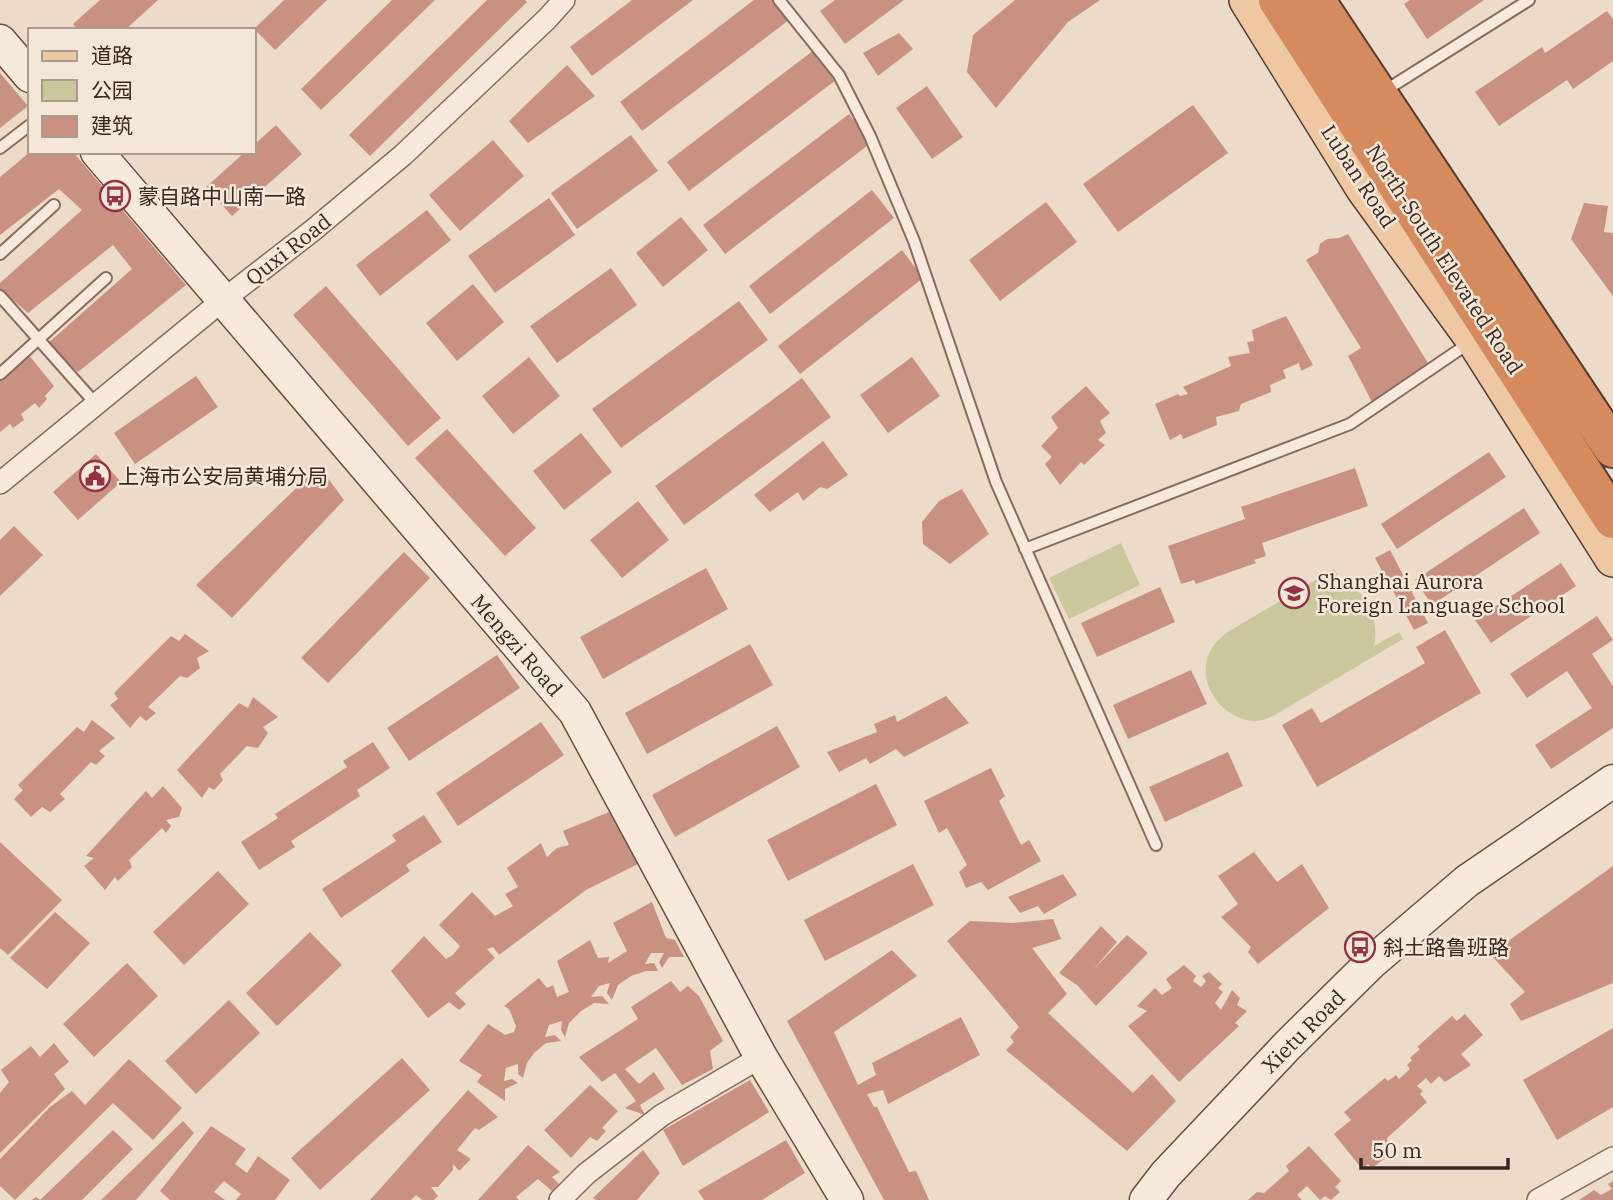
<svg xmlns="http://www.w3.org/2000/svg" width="1613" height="1200" font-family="'IBM Plex Serif','Noto Sans SC',serif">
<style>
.green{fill:#cac79d}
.building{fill:#c89181}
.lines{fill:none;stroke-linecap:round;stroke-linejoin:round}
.lane-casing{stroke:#886c5e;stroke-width:14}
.street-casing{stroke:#886c5e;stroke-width:24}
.secondary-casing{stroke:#6a4e41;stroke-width:35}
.primary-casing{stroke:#563c32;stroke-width:38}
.highway-casing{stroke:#563c32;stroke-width:42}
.lane{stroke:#f7eadc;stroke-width:10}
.street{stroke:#f7eadc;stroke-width:21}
.secondary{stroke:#f7eadc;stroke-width:32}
.primary{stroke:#edc8a3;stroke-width:35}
.highway{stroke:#d68b5f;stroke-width:38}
.labels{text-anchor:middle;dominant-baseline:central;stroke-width:5;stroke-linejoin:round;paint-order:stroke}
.street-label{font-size:21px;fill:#392821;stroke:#f4e7d8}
.poi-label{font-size:21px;fill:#392821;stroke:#f4e7d8;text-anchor:start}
</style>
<rect width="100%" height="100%" fill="#ecdbc9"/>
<path class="green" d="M1121,543L1140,585L1069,619L1049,578Z
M1334,569L1338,575L1331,580C1365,584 1380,615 1374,646L1399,632L1403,639L1275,715C1269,718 1261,721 1254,721C1219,719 1191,676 1214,645C1217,640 1222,637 1226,633Z"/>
<path class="building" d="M100,0H158L125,30H78L73,24Z
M284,0H327L275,50L254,29Z
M392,0H435L321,110L301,89Z
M487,0H525L527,2L370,156L349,135Z
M632,0H693L592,76L570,47Z
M754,0H774L789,20L642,131L620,102Z
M835,0H904L845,44L820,11Z
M1015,0H1100L1068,22L996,108L967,72L973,35Z
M1410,0H1484L1427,39L1404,4Z
M1607,11L1613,19V61L1573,89L1567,80L1499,126L1475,92L1542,47L1545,53Z
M899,33L913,49L878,76L863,53Z
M814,50L836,80L689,191L667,162Z
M567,65L595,96L528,143L509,121Z
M0,73L28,106L0,128Z
M927,86L963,137L932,159L896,108Z
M1193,105L1228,153L1118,232L1083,184Z
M849,114L871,143L725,254L703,225Z
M276,125L302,154L232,216L206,187L245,152H254V145Z
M631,135L658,171L577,229L551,193Z
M493,140L524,176L460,231L429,195Z
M30,152H73L186,285L78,372L47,344L132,269L113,245L28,313L0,289V283L82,210L59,189L0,235V177Z
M872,190L894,218L770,314L749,286Z
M549,198L575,235L495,293L468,256Z
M1046,202L1077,242L1000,301L969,260Z
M1584,203L1608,206L1604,232L1613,233V296L1571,239Z
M427,210L451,240L380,296L356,265Z
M681,217L708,250L663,287L636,253Z
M1348,234L1428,363L1372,402L1348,356L1361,348L1306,260L1318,253L1320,244L1327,239L1339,238Z
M902,250L923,278L800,374L778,346Z
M611,268L637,305L557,363L530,326Z
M473,284L504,322L457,361L426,323Z
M326,286L441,418L408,446L293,315Z
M739,301L768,340L621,448L592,409Z
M1286,316L1313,365L1301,371L1299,363L1283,370L1286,378L1270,385L1271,392L1241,404L1239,411L1216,417L1217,425L1183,439L1181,434L1170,440L1155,404L1178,394L1180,396L1188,394L1183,387L1231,366L1228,357L1250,353L1247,342L1254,341L1252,330Z
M28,354L54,386L45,396L47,399L39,408L35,403L21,414L24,420L13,428L10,424L0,432V378Z
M529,357L560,396L513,434L482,396Z
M912,357L940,396L888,433L860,395Z
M196,376L218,407L135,464L114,433Z
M802,378L831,417L684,525L655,486Z
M1086,386L1110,413L1100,421L1106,433L1098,440L1105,445L1084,465L1081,462L1060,485L1045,464L1052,457L1041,446L1058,428L1051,417Z
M447,429L536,528L505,556L415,458Z
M581,433L612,472L564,510L533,471Z
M823,441L848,475L827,489L820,487L803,501L798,492L770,512L754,495Z
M1489,452L1506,477L1397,549L1381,524Z
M96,454L121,482L78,520L53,492Z
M319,466L344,500L232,618L196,585Z
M1355,468L1368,506L1262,543L1266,556L1254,560L1256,563L1196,584L1194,580L1181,584L1168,546L1245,519L1241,507Z
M962,489L989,534L950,564L923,544L922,522L939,501Z
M638,501L669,540L622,578L590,540Z
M1524,508L1540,533L1432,605L1415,580Z
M14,526L43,555L0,596V540Z
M1390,550L1428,623L1414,630L1375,558Z
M404,552L430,578L328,683L301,658Z
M1561,563L1576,586L1491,643L1475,620Z
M706,568L728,609L603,679L580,637Z
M1160,587L1175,622L1097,657L1081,623Z
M1597,616L1613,640L1592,654L1613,686V728L1551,769L1535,745L1592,708L1567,671L1527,698L1510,674Z
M1445,630L1481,693L1317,787L1282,725L1312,708L1321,723L1425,663L1416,647Z
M185,634L209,651L197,658L200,668L187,678L180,676L148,707L156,713L146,721L140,716L130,728L110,705L118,699L114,693L171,636L179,641Z
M750,644L773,685L647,754L625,713Z
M497,655L520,688L409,761L387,728Z
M1191,670L1207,704L1128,739L1113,705Z
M946,696L969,723L904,757L896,749L870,764L866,758L839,772L827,752L877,732L874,724L895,715L897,722Z
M253,697L278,717L263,727L268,733L258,748L247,746L220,774L223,780L214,790L209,787L202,798L177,770L239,703L248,708Z
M92,720L115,738L99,751L105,756L96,765L91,762L60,794L65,799L50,812L42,807L31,817L14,799L23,790L18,785L77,727L84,732Z
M541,722L564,755L458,826L436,793Z
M777,726L800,767L675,837L652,795Z
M373,742L390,768L357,790L360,796L291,841L295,847L259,870L241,842L278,818L275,814L347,767L343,761Z
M1228,752L1243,786L1165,822L1149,787Z
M991,768L1005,796L999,801L1021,845L1029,840L1041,861L988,890L981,882L966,888L959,872L967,865L947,828L939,833L924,801Z
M876,784L897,825L788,881L767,840Z
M163,786L182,808L179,817L166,820L171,826L166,833L162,828L129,860L132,867L118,881L115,877L105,890L84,866L94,858L86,856L146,791L152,798Z
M609,812L638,864L586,890L499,955L493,947L487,949L495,958L455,993L466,1004L459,1010L449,1002L428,1018L391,971L424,936L446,959L453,955L460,946L439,925L472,892L495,916L513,906L505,894L518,887L507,868L541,843L547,857L557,848L569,845L563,831Z
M424,815L442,842L406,865L410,871L341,918L322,889L396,841L392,835Z
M0,842L62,900L8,955L0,948Z
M1254,852L1277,882L1302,864L1329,908L1258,964L1248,952L1251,947L1221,917L1238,904L1218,876Z
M913,864L934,905L825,961L804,920Z
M1613,866V983L1521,1021L1510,1004L1525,992L1490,954Z
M218,871L249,904L184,965L153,932Z
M1063,874L1077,895L1044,914L1038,906L1020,913L1008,897Z
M652,902L666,938L675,940L684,957H669L662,968L659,962L664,953H651L645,964L654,963L658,971H646L631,976L618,985L612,1000L607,993L610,983L599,986L591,997L602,996L609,1004L594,1003L581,1011L569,1023L565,1037L561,1030L562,1021L549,1025L545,1037L555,1035L561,1041L546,1043L534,1053L527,1063L523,1078L518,1074V1064L506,1068L504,1081L512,1079L518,1083L505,1089V1101L477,1082L482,1075L459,1061L488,1024L505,1035L514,1032L516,1026L509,1009L504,1006L539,978L547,988L553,985L557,997L569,992L557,961L590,940L598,958L609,957L608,963L627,951L613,923Z
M55,912L90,943L47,989L10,958Z
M1053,919L1061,939L1032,948L1067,994L1048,1013L1133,1093L1152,1074L1176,1101L1127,1151L1006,1050L1014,1042L1010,1037L1019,1027L947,941L970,921L1013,923Z
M1101,926L1117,942L1093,970L1127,935L1148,953L1096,1006L1077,985L1059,973Z
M310,932L342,965L277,1026L246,993Z
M892,950L917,976L834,1032L858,1085L876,1075L872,1063L961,1017L980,1055L888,1104L883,1090L867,1094L874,1107H877L909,1172L916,1171L929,1200H884L787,1021Z
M127,963L158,996L94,1057L63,1024Z
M1184,965L1196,976L1193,981L1201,987L1206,981L1202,976L1209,972L1222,984L1218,988L1223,992L1215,1003L1221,1010L1232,990L1240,998L1237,1005L1247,1011L1235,1023L1239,1026L1179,1082L1128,1026L1147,1011L1137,1006L1155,988L1162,995L1172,988L1166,979Z
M671,981L680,992L688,986L699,996L723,1041L710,1051L713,1069L682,1085L656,1048L625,1069L639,1084L654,1072L665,1089L640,1105L645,1115L625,1108L636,1101L615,1073L602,1082L579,1057L638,1019L631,1007Z
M229,1000L260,1033L196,1094L165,1061Z
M1465,1014L1483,1035L1461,1054L1471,1065L1445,1082L1439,1076L1431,1084L1426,1078L1417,1086L1423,1091L1420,1094L1427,1102L1387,1138L1388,1143L1382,1148L1389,1155L1372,1168L1368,1164L1362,1169L1334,1134L1351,1120L1344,1112L1385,1078L1388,1081L1396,1075L1399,1079L1410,1069L1407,1065L1412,1060L1410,1058L1420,1049L1417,1047L1452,1016L1457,1021Z
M1613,1028V1107L1557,1140L1523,1080Z
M54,1043L69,1062L54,1074L65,1089L0,1153V1093L9,1082L1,1070L31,1046L40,1057Z
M402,1058L430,1090L320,1190L291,1158Z
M129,1059L182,1108L153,1140L113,1103L15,1200L0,1186V1159L50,1107L72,1091L85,1105Z
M750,1080L769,1112L683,1166L663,1130Z
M590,1085L618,1111L602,1128L606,1131L597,1141L590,1137L571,1158L544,1130Z
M468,1090L498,1117L479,1130L475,1128L457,1150L471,1159L459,1171L453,1164V1170L438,1187H431L438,1196L434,1200H422L416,1195L411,1200H370Z
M183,1121L194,1133L136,1200H101Z
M211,1126L246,1149L235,1164L247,1173L258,1156L290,1180L275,1200H236L241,1194L224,1181L214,1192L225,1200H170L160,1191Z
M113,1130L133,1149L82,1200H32L36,1197L40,1200Z
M786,1140L805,1173L762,1200H704L698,1191Z
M528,1145L560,1172L552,1177L559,1184L552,1191L538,1179L516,1197L519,1200H478Z
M1309,1146L1341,1181L1335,1187L1340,1192L1331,1200L1325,1196L1320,1200L1307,1186L1297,1195L1302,1200H1248L1257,1192L1264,1193L1289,1171L1286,1166Z
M643,1150L660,1173L637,1200H596L593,1198Z
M1613,1181V1200H1579L1594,1190L1601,1195L1612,1189L1608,1184Z"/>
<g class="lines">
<g class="lane-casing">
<path id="lane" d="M779,0L839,75L870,136L914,241L996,482L1156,845
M1386,90L1529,0
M0,148L30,125
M0,254L54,205
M0,296L95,403
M0,374L106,278
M1025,549L1350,424L1472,341"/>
</g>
<g class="street-casing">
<path id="street" d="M0,483L223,300L312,231L403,155L547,19L564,0
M560,1200L586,1174L662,1115L761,1057
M1538,1200L1613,1158"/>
</g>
<g class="secondary-casing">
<path id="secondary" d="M0,41L30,76
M97,152L575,712L761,1057L847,1200
M1146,1200L1166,1174L1288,1045L1371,963L1467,881L1613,781"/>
</g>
<g class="primary-casing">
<path id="primary" d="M1247,0L1364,189L1474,340L1613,559"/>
</g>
<g class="highway-casing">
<path id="highway" d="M1278,0L1613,519
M1315,0L1613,448"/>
</g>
<use href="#lane" class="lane"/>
<use href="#street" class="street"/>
<use href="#secondary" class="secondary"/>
<use href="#primary" class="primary"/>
<use href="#highway" class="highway"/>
</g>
<defs>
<g id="bus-ring" transform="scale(1.575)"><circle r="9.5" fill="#f4e7d8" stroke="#943145" stroke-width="1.5"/><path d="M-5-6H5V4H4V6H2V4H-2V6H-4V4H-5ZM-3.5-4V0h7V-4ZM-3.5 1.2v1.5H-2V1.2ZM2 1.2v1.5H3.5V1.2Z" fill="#943145"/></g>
<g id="civic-ring" transform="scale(1.575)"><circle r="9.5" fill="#f4e7d8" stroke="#943145" stroke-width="1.5"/><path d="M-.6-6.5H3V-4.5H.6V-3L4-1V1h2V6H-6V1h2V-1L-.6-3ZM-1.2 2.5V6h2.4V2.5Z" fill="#943145"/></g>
<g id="school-ring" transform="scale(1.575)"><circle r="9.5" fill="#f4e7d8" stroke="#943145" stroke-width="1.5"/><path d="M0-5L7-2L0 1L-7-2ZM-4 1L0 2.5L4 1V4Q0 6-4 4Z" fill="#943145"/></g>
</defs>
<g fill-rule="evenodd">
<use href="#bus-ring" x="115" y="196"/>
<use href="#civic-ring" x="95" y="476"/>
<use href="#school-ring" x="1294" y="593"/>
<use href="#bus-ring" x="1360" y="947"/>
</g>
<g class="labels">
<g class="street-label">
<text transform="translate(1359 176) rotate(57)">Luban Road</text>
<text transform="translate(288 249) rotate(-38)">Quxi Road</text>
<text transform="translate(1445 259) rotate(57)">North-South Elevated Road</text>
<text transform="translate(517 645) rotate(49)">Mengzi Road</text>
<text transform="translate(1303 1031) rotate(-45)">Xietu Road</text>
</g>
<g class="poi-label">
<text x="138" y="196">蒙自路中山南一路</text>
<text x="118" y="476">上海市公安局黄埔分局</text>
<text x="1317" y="581">Shanghai Aurora<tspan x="1317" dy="24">Foreign Language School</tspan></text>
<text x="1383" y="947">斜土路鲁班路</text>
</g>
</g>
<rect x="28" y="28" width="228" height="126" fill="#f4e7d8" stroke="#a99b8f" stroke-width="2"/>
<rect x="42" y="51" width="35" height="10" fill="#edc8a3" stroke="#a99b8f" stroke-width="2"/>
<text x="91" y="63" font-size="21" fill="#392821">道路</text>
<rect x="42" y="80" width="35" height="21" fill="#cac79d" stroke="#a99b8f" stroke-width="2"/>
<text x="91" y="98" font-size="21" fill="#392821">公园</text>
<rect x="42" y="116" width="35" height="21" fill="#c89181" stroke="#a99b8f" stroke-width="2"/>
<text x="91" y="133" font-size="21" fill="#392821">建筑</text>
<path d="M1361 1158v10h147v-10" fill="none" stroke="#392821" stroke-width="3.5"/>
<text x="1372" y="1158" font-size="21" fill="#392821" stroke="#f4e7d8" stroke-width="5" paint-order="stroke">50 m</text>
</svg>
